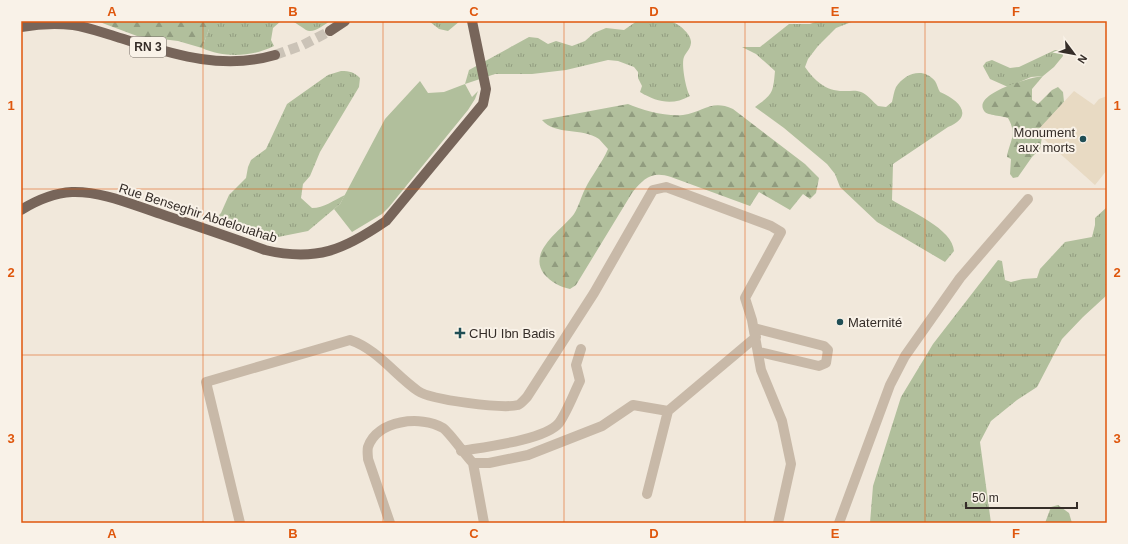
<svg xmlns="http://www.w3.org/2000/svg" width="1128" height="544" font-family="Arial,sans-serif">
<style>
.grass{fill:url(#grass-tufts)}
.forest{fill:url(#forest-firs)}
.garden{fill:#b1bf9c}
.plaza{fill:#e8dac3}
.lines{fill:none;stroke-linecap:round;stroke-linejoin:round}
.major-tunnel{stroke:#cbc3b7;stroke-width:10;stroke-dasharray:10 5;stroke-linecap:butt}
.minor{stroke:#c8b9a8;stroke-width:10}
.major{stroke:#77655a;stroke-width:10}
.grid{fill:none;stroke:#df570d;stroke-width:1;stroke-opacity:0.55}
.poi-dot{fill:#1f4e55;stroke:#f9f2e8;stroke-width:1.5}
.labels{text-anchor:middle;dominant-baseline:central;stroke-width:4;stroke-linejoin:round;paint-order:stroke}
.shield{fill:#f9f2e8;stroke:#706862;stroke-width:1}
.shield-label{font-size:12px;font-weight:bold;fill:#352d28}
.poi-label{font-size:13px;fill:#352d28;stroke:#f9f2e8;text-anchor:start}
.street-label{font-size:13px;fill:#352d28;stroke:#f9f2e8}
.neatline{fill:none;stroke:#df570d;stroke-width:1.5}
.grid-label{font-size:13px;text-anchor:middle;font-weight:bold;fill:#df570d}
</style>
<defs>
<pattern id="grass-tufts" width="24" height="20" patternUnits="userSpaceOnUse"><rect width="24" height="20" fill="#b1bf9c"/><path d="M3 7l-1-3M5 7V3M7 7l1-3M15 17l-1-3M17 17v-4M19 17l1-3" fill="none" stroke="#919c7f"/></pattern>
<pattern id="forest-firs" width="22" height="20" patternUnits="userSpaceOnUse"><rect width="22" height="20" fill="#b1bf9c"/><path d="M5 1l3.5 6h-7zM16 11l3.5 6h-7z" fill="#919c7f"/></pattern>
</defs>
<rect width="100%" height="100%" fill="#f1e8db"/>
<path class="grass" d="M209,21H281L273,28L271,40L274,46C252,57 224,58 202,48L209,29Z
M291,21H330C324,25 313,34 306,30C301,27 297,23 291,21Z
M429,21H460L448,31L439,29Z
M637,21C648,21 658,20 669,21C677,22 692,34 691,43C690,50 686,52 684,57C681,64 686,90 690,96C672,106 657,102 640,92L642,86L638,78V72L634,67L618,61L608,60L566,70L532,74H495L465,84L469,70L529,37L538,38L548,44L556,41L572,46L585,41L594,33L606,28L624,30Z
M818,21H854L836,28L818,46L808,59L805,67C815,81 826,92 846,91C851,91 856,90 861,92C867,94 873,102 878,106L886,107L892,102C893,98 894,91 896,87C904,74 923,66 935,81C937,84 938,89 940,92C959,100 975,116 948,127L893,164L892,200C910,211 953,229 954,251L945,262L877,222L840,187L835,174L827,164L784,128L755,107C773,94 773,93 775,71L756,54L742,47H760L789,24H810Z
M1055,50H1062L1063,56L1054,67L1043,76L1031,77L1008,87L990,79L983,66L986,62L992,60L1010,68L1019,67Z
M341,71C350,71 354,72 360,78L359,87L320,152L310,176L303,184L301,198L312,208C324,208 334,200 345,195L340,204L308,231L263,240L212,222L221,213L229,195L246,178L248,167L251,160L266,149L287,104L328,75Z
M1107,207V295L1083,317L1062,339L1037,387L1017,400L991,421L980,442L991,523H870L873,486L901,397L933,344L998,260L1002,261L1005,280L1011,282L1023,279L1037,278L1040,269L1065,242L1092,237L1095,225V218Z
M1058,505L1069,513L1072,523H1045L1051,507Z"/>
<path class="forest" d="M97,21H209V29L202,48L178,41L137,36Z
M1043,76L1032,89V100L1038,104L1052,90L1058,87L1063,92L1064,102L1037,132L1042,137L1040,149L1032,157L1018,177L1013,178L1010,174L1011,159L1007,157C1009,141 1018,136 1008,118C1003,116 987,115 985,112C969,94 1032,77 1043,76Z
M628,104C642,110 667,117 683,115C704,112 711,99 733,109L805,164L819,178L816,193L810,199L803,194L790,210L759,192L750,206L671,177C652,171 644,178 632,193L576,285L570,289C560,287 551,282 544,274C527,251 562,230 574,214C579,206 581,197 585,189C592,175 602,163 608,149C605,146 602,142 599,139C582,127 556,136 542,120Z"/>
<path class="garden" d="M420,81L428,93L444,92L465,84L472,97L478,91L475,99L468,110L389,207L382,214L352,232L334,209L340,204L385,119Z"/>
<path class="plaza" d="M1074,91L1094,105L1099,99L1107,96V170L1095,185L1036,132Z"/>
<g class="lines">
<path class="major-tunnel" d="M275,55L303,45L330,31"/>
<path class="minor" d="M754,328L824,346L828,350L826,363L819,366L759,352
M461,451C484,447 545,440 559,423C567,412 574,393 580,381L576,365L581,349
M473,463L484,523
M647,494L668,411
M240,523L206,382L350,340C377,349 395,375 418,391C431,400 503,409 518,405C521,404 524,400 527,397L594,293L653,190L666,187L771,226L781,232L745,298L752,320L761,370L782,421L791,464L778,523
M390,523L368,459C368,456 367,451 368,447C377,420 421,415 443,428C450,433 465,455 473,463H489L528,455L602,426L633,405L668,411L756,337
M839,523L890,385L905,356L960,278L1028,199"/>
<path class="major" d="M21,27C38,24 56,23 73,25C88,27 103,33 117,37C170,53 220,71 275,55
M330,31L345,21
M21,210C37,200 53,193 72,192C102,191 133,205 161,214C196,226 230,237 265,250C316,262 344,250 386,221L483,104L486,89L472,21"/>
</g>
<path class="grid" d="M203,21V523M383,21V523M564,21V523M745,21V523M925,21V523M21,189H1107M21,355H1107"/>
<g class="poi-dot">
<circle cx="1083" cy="139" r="4"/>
<circle cx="840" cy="322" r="4"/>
<path d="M458 327h4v4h4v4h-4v4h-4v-4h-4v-4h4z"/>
</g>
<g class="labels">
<rect class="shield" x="130" y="37" width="36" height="20" rx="3"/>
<g class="shield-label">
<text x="148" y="47">RN 3</text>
</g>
<g class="poi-label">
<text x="1075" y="132" text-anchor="end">Monument<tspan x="1075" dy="15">aux morts</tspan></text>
<text x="848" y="322">Maternité</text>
<text x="469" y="333">CHU Ibn Badis</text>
</g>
<g class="street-label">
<text transform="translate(198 213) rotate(18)">Rue Benseghir Abdelouahab</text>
</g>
</g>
<rect width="1128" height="544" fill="none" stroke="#f9f2e8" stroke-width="44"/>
<g transform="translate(1074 54) rotate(122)" stroke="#f9f2e8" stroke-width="3" paint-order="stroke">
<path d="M0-3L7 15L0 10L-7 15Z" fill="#352d28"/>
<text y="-6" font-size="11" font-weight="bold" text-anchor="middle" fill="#352d28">N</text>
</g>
<path d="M966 502v6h111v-6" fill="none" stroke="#352d28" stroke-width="2"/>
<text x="972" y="502" font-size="12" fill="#352d28" stroke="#f9f2e8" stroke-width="3" paint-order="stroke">50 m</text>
<rect x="22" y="22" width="1084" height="500" class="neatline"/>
<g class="grid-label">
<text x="112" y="16">A</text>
<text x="293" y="16">B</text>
<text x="474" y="16">C</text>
<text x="654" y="16">D</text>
<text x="835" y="16">E</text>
<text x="1016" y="16">F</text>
<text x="11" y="110">1</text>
<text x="1117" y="110">1</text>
<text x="11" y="277">2</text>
<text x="1117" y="277">2</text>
<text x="11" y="443">3</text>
<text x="1117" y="443">3</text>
<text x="112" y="538">A</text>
<text x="293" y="538">B</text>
<text x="474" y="538">C</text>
<text x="654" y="538">D</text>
<text x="835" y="538">E</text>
<text x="1016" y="538">F</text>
</g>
</svg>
